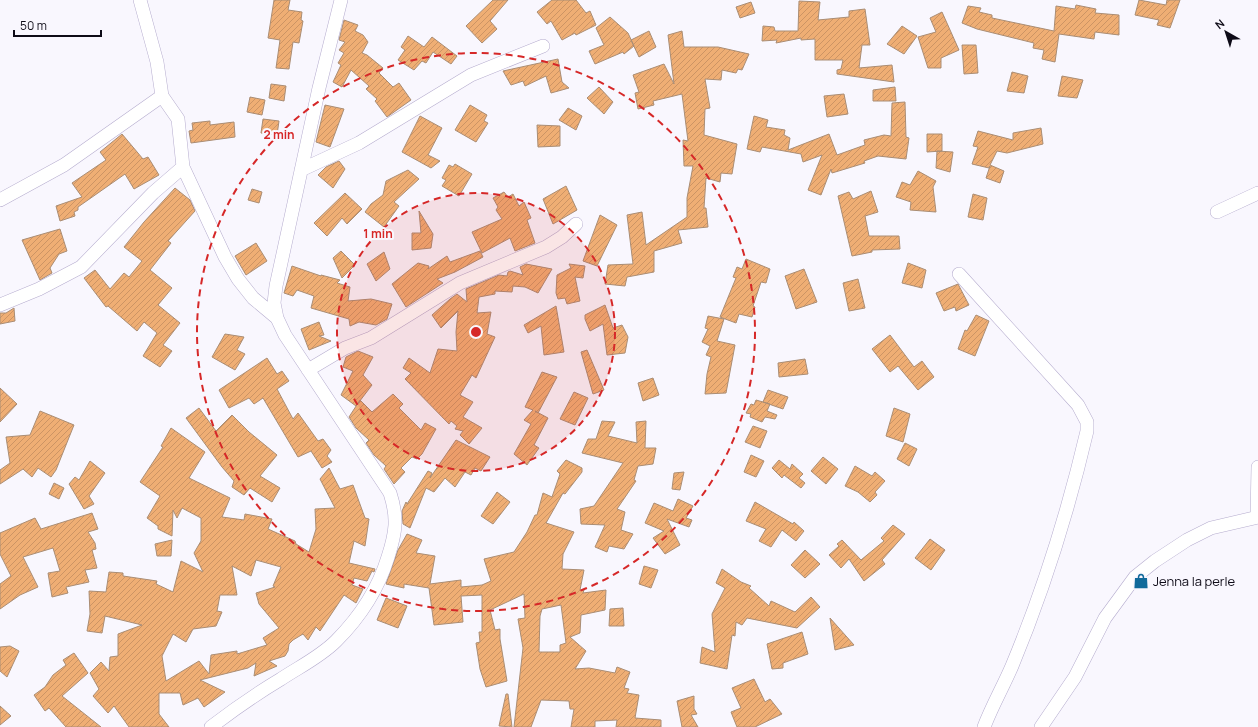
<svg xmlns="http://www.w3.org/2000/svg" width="1258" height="727" font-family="Manrope,sans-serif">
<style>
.building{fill:url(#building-hatch);stroke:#aa8d74;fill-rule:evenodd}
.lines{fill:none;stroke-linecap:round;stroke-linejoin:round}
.minor-casing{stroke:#b5acce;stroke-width:14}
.minor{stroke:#fff;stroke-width:13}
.ring{fill:none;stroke:#d62828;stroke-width:2;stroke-dasharray:7 5}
.labels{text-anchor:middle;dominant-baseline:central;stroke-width:4;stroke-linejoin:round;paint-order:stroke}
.poi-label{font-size:13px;fill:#0e0b17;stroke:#f9f7fe;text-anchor:start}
.centre{fill:#d62828;stroke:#f9f7fe;stroke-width:2}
.ring-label{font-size:12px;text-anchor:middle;font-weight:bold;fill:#d62828;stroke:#f9f7fe;stroke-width:4;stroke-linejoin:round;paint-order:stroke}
</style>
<defs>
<pattern id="building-hatch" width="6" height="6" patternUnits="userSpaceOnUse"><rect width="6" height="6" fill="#efae74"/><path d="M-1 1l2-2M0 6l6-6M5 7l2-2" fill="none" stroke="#cc9464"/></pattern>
</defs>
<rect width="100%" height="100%" fill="#f9f7fe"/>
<path class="building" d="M274,0H290L288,10L302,12L301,20L303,21L299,43L293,42L289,69L276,68L280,40L268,38Z
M493,0H508L490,21L497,29L482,43L466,26Z
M552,0H576L586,13L590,11L596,25L576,35L575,33L562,40L551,21L547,24L537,12Z
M1139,0L1166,5L1167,0H1180L1170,28L1157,25L1159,20L1135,15Z
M799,1L820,2L818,20L849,17V11L865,9L870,45H862L859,68L892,65L894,82L837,74V70L841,69L843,60H815V39L801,40V38L776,43L777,40L762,41L763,26L774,27L775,31H798Z
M751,2L755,13L740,18L736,7Z
M1076,5L1096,9L1095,13L1119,15V35L1095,32L1094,39L1059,34L1055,62L1042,59L1044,50L1033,48L1034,43L977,29L962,23L968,6L981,8L979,12L992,15V18L1054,31L1056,6L1075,9Z
M942,12L959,50L941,58V68H928L918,37L936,32L930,18Z
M610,17L628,33L634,46L624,54L623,52L595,64L589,51L604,45L596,28Z
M344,20L358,25L355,31L363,35L368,42L362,53L367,55L383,68L379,73L393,87L399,83L411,100L387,117L375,101L377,99L366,89L369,86L351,70L342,87L333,82L341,65L338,63L344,53L339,50L345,42L339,40Z
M902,26L917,36L904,54L887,44Z
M649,31L656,47L639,57L631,40Z
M682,31L684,47H718L749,54L742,70L738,69L736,73L722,70L721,80L705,79L710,108L705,109L704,135L737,144L732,174L721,173L720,182L706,178L704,208H706L708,227L678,230L682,243L654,251V272L627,277L625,286L605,284L608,265L633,264L627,215L642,212L646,245L687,217V198L693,166H684L683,140L688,141L682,94L653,101L654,105L638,109L635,93L639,92L633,75L664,64L674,84L668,35Z
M408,36L424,47L432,37L457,56L451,64L433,52L426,63L422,61L414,70L398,60L405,50L401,47Z
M962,45H976L978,73L964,74Z
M558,59L562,82L569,88L551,93L546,76L525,86L523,81L511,85L503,71Z
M1012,72L1028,76L1024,93L1007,91Z
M1062,76L1083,80L1077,98L1058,96Z
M271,84L286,86L284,101L269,98Z
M599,87L613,102L604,114L587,98Z
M895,87L896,101H873V90Z
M844,94L848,114L827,117L824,96Z
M250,97L265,100L262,115L247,112Z
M905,102L906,137L909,138L906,159L878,156L864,161L865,163L832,173L831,169L821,195L808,190L822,155L803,162L801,154L762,147L760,152L747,149L754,116L768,120L766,127L785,130L784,135L790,138L788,150L829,134L837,155L865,145L864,140L884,135L891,136L892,103Z
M325,105L344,109L330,147L316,142Z
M470,105L487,115L484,121L488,123L476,142L455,130Z
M568,108L582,116L576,130L559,120Z
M420,116L442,128L428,155L440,161L431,168L402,152Z
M263,119L279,121L277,135L261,133Z
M210,121V125L234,122L235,137L191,143L189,131L193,130L192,123Z
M537,125L560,126V146L538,147Z
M1041,128L1043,144L1007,153L997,151L990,165L1004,171L1000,183L986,178L990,166L989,168L972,164L978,147L973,146L978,131L1013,140V133Z
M122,134L143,159L148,157L159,175L134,189L125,174L78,207V210L74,212L75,216L60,221L56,206L82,197L72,183L106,160L100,152Z
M927,134H942V151L927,152Z
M937,151L953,152L950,172L936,168Z
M339,161L345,169L333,188L318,175L326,167Z
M455,164L472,174L459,196L442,186L446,180L442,178L449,165L453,167Z
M408,170L419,179L394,202L399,206L384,227L365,212L371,204L383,195L386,181Z
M918,171L936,181L933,187L936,212L910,210L911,202L896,197L902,182L910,185Z
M566,186L577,210L553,224L543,199Z
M175,188L190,200L195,211L168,241L171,243L150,270L172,288L158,305L180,323L163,345L172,351L160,367L143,356L157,333L144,322L137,331L108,306L106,307L84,278L95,270L110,289L124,273L129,277L142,261L124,247L144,222Z
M252,189L262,192L259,203L248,200Z
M871,191L878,212L865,216L869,236H899L900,249L872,250V252L852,256L838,196L849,192L853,199Z
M504,192L508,197L513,194L519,206L524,202L531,218L527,220L535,243L515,251L510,238L482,253L472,232L502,219L496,210L498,207L493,198Z
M345,193L362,209L347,224L342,218L327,236L314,223Z
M973,194L987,198L983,220L968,217Z
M419,211L433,234L431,248L412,250V233H421Z
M600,215L617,225L597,266L583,261Z
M60,229L67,251L59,254L50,268L52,273L40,280L22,240Z
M256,243L267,261L246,275L235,256Z
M341,251L355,265L342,278L333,258Z
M480,251L483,257L455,272L437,279L443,283L406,307L392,284L418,263L429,266L428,269L447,256L450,262Z
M384,252L390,269L376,281L367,264Z
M746,259L770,269L766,283L761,282L753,306L755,307L752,317L739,314L736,323L720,317L736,278L733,277L737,267L742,269Z
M908,263L926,270L922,288L902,283Z
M526,264L552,269L538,293L525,287L513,286L512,292L495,291V294L479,297L477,313L491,312L487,334L495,337L476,378L472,375L460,395L473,402L463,417L482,428L469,444L460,435L463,431L455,429L457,426L451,421L449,424L405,379L411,373L403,368L409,358L430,373L438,349L457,351L456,332L458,311L441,328L432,315L450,299L457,294L467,302L466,289L499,275L507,276L508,272L510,271L523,275L520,267Z
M569,264L585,266L583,278L575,277L580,301L567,304L565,298L558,299L556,293L557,275L571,268Z
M292,266L321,276V275L340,280L337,283L350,287L348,301L371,299L392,304L387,319L376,325L359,322L350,326L349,319L311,308L314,296L297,290L293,296L284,293Z
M804,269L817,302L796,309L785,276Z
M858,279L865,308L849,311L843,283Z
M958,284L969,305L956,311L955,307L944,311L936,293Z
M605,305L613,328L622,325L628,337L625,353L607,355L603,324L590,331L585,319V315Z
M556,306L564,352L544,355L541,326L528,333L524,325Z
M14,308L15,321L0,324V313H6Z
M976,315L989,321L975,356L958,349L965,330L967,331Z
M708,316L724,319L717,341L735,345L726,393L705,394L707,374L711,357L706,355L710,346L702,342L708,329L705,328Z
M319,322L324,335L319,336L331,341L309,350L301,329Z
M225,334L244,337L237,350L245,354L235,370L212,357Z
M890,335L914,367L922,361L934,377L918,390L898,366L890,372L872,349Z
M587,350L604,390L593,394L581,352Z
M358,351L373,357L363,375L372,385L356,406L341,395L353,371L343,367L346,357Z
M267,358L277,374L282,371L289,381L277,389L293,419L298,413L318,441L323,439L331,450L327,456L332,462L322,468L311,451L298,457L263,398L254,404L249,398L229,408L219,390Z
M805,359L808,374L779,377L778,363Z
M542,372L557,377L538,413L535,411L548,418L534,445L539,448L527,465L514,454L531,424L524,420L533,410L525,407Z
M653,378L659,395L643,401L638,383Z
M0,388L17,404L0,422Z
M768,390L788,397L783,409L763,402Z
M574,392L588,398L575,425L560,419Z
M393,394L403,404L399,408L421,430L425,423L436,429L422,454L417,459L412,457L401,468L405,472L394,484L384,469L386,466L374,455L366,443L369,440L356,428L349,417L360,400L372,412Z
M756,400L770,404L767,411L777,415L775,419L765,417L762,422L750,417L751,414L746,413L751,404L754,405Z
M199,408L216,431L232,415L249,432L277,455L260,476L280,488L272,502L250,488L244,495L232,487L234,481L222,467L186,418Z
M894,408L910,414L903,442L886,436Z
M40,411L74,425L56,470L51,477L38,468L32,477L23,469L0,484V470L10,463L6,437L30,435Z
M602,421L615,422L608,436L637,443L636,422L646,421L645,448H656L653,464L638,466L634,480L636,481L617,509L625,512L621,530L633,534L624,549L609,546L607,552L595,547L605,525L581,524L580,509L594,506L623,463L582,453L588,439H596Z
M753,426L767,431L760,448L745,442Z
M171,428L205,452L189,478L230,498L222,517L244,520L245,514L272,519L268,529L295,541L296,544L309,552L316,529L315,509L335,508L320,479L329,468L340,489L353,485L365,518L369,519L365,546L354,541L349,563L375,569L374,572L372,571L367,581L354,578L352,585L363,589L356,603L344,595L320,631L316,627L308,640L303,634L293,640L289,644L288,651L285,656L269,661L277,666L254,676L256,663L248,668L200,680L225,692L204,707L198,698L183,705L180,693H159V714L169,727H129L114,706L108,713L93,696L99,689L90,673L101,662L109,671L110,657L118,656V634L142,625L105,616L102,633L87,631L90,614L89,591L106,592L109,572L123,573V576L157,581L156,584L173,592L181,561L203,572L194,553L201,541V518L182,508L177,518L173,510L172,536L158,529V526L147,518L160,496L140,482L163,447L161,446ZM256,560L281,567L273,586L275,587L256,593L259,604L279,628L263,638L267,645L237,654V651L211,655L209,674L199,661L166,681L162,656L173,634L186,642L193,629L216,626L222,612L217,611L220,595H237L232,566L251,576Z
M456,440L490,457L481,471L475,468L471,475L465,472L455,487L445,478L434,492L426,488L410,528L403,524L402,511L406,502L407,504L428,471L432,473L430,478Z
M905,443L917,449L909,466L897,459Z
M751,455L764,461L756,477L744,472Z
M823,457L838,469L826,484L811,471Z
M566,460L582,468V472L565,494L563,493L546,523L574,532L563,554L562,569L584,570L580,590H584L583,593L606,590L605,610L581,615L580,633L570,637L586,651L575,669L589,668L615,673L617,667L630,672L624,688L629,689L627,693L639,695L635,718L661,720V727H616L617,720L595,721V727H571L574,709H570L569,701L541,700L531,727H514L523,648L518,619L525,618L524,594L490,610L495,630L500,629V639L507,681L486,687L480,669L476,643L480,642L479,632H482V595L461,596L463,622L434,625L429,588L404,584V588L386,584L398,550L407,534L422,540L416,553L435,556L430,584L461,580V587L482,585L491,581L484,559L514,552L527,532L535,515H537L543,493L552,497L560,474L557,471ZM561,605L566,643L560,645V652H539L540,616L542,609Z
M779,460L790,469L792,464L803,474L799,478L805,483L801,488L784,475L782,478L772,468Z
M90,461L105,473L89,496L94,504L84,509L69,484L75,477L79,480Z
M855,466L872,476L875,472L885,481L875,492L877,495L870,502L858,492L845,486Z
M684,472L680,490L672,489L674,473Z
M54,483L64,488L59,499L49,494Z
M497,492L510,502L493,524L481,516Z
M678,499L693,506L686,518L692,520L689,527L667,519L680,545L665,554L653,538L664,531L645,523L654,503L673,511Z
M755,502L793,524L794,522L804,531L796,541L782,530L771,547L759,541L766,529L746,521Z
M92,513L98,529L88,532L95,543L96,549L92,550L97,568L85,570L89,582L66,587L68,593L52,597L48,573L60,571L53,548L23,557L38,587L20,595L0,609V584L11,576L0,554V533L35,518L41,529Z
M893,525L905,534L882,560L885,564L864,581L849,559L841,568L829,555L839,546L837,544L842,540L861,560L884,541L881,538Z
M930,539L945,550L931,570L915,558Z
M172,540L171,556H157L155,544Z
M805,550L820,564L805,578L791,565Z
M644,566L658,570L651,588L639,584Z
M722,569L741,582L751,586L749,588L769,606L771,601L795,612L811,597L820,607L797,628L747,618L742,625L736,622L735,636L732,635L727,669L700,663L702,647L715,652L712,614L725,588L716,583Z
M386,598L407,606L398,628L377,620Z
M623,608L624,626H609L610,609Z
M830,618L854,645L835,650Z
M802,632L808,654L783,663V668L772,669L767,644Z
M10,646L19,651L7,677L0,671V647Z
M74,653L88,673L62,696L101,727H66L49,708L45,711L34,695L45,687L53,675L66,665L63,660Z
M754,679L765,702L770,699L782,714L755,727H737L731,712L741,708L732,688Z
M506,694H508L512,727L499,726Z
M694,696V709L697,714L691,715L698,727H682L677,701Z
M0,706L11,716L0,725Z"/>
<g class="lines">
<g class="minor-casing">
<path id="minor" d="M140,0L157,62L162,96L178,119L183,167L225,257L238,279L253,298L277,318
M301,170L359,143L471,75L543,46
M0,200L64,165L162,96
M1217,212L1258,193
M959,274L1078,405L1087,422V431C1068,512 1044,589 1012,666C1003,687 992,706 984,727
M0,305L39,289L81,267L153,193L183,167
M308,370L345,348L371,338L460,283L546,247L562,237L576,224
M1257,517L1258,467
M211,727C233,710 256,694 281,679C299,667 320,657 336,641C360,617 378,590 388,557C396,532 398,518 390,493L285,335L277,318L274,303L276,286L319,88L341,0
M1041,727L1075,677L1105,618L1135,577L1155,561L1187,540L1211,528L1258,517"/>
</g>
<use href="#minor" class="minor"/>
</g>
<circle cx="476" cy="332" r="139" fill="#d62828" fill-opacity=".12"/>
<g class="ring">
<circle cx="476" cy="332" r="139"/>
<circle cx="476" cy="332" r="279"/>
</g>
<defs>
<g id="shop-bare" transform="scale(1.2)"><path d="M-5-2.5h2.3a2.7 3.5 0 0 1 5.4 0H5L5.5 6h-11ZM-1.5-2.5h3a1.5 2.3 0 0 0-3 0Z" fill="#116b9b" stroke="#f9f7fe" stroke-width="2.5" paint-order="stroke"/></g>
</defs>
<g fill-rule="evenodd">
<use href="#shop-bare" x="1141" y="581"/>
</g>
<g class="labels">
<g class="poi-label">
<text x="1153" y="581">Jenna la perle</text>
</g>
</g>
<circle cx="476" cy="332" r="6" class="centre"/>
<g class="ring-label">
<text x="279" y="139">2 min</text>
<text x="378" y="238">1 min</text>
</g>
<g transform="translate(1226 32) rotate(321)" stroke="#f9f7fe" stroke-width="3" paint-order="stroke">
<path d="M0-3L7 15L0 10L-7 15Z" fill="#0e0b17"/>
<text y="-6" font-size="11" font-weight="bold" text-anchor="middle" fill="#0e0b17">N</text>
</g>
<path d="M14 30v6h87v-6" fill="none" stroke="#0e0b17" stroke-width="2"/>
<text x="20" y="30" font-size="12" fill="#0e0b17" stroke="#f9f7fe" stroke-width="3" paint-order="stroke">50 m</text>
</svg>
